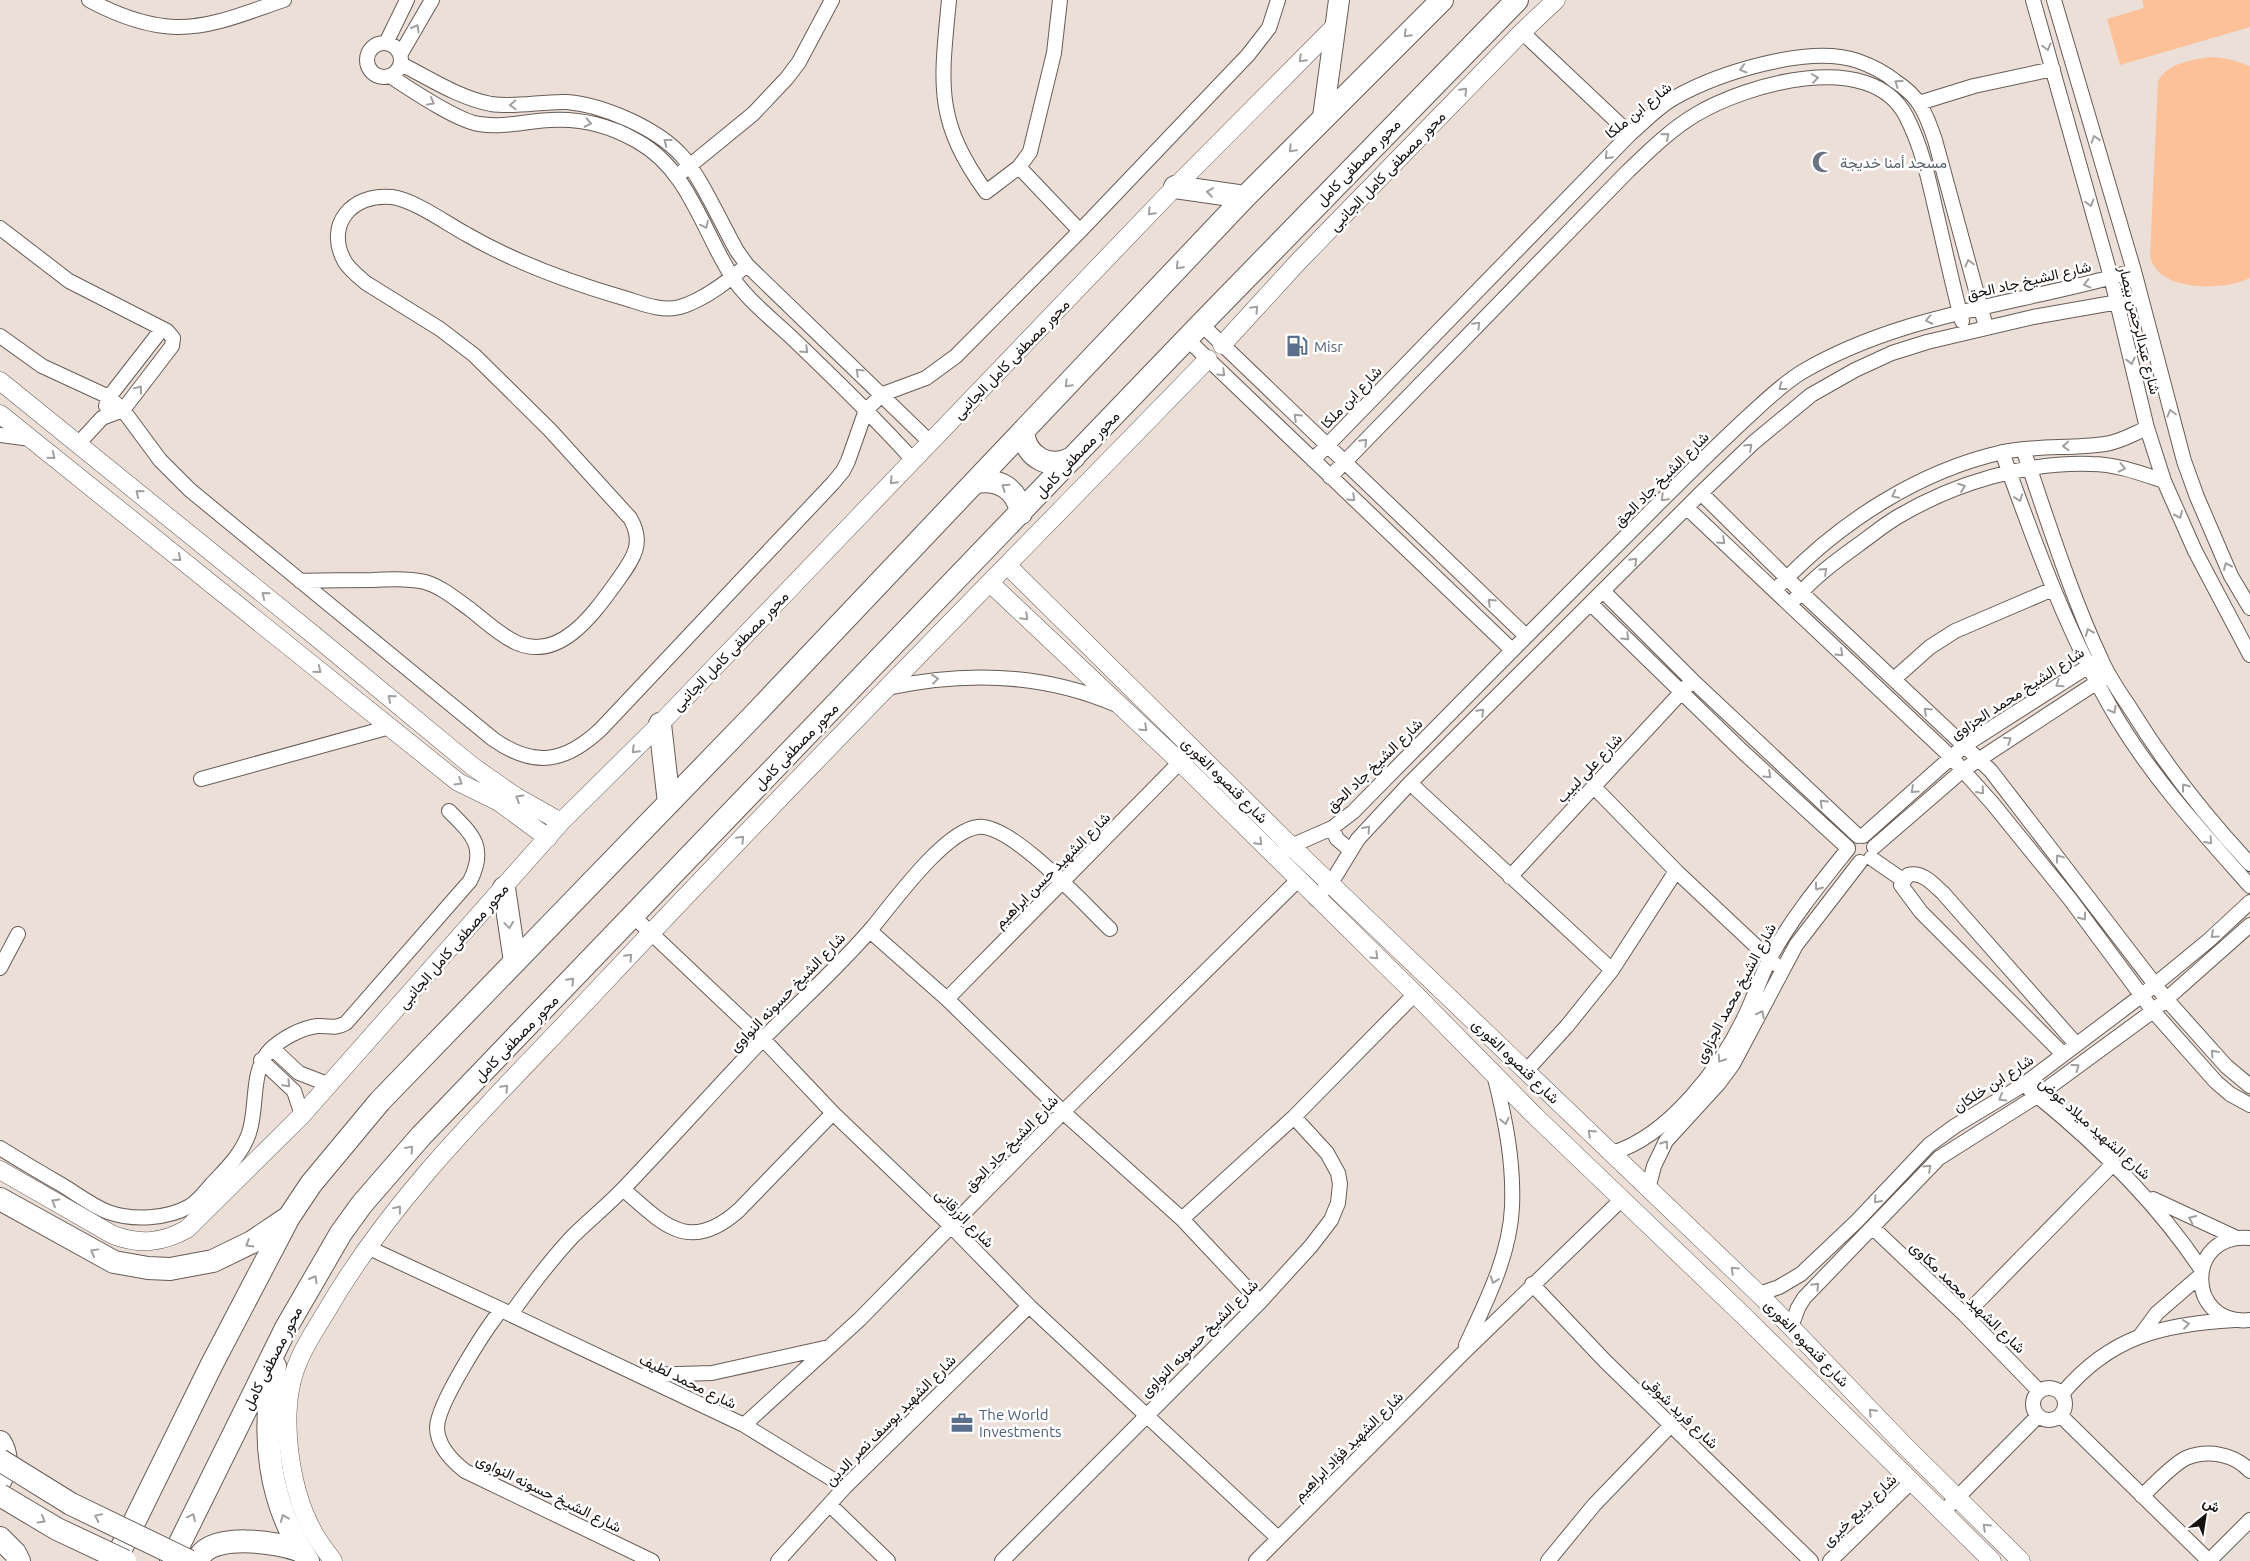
<svg xmlns="http://www.w3.org/2000/svg" width="2250" height="1561" font-family="Ubuntu,Vazirmatn,sans-serif">
<style>
.green{fill:#fcc199}
.lines{fill:none;stroke-linecap:round;stroke-linejoin:round}
.minor-casing{stroke:#675d56;stroke-width:16}
.tertiary-casing{stroke:#675d56;stroke-width:19}
.secondary-casing{stroke:#675d56;stroke-width:22}
.primary-casing{stroke:#675d56;stroke-width:24}
.minor{stroke:#fff;stroke-width:14}
.tertiary{stroke:#fff;stroke-width:18}
.secondary{stroke:#fff;stroke-width:20}
.primary{stroke:#fff;stroke-width:22}
.primary-bridge-casing{stroke:#675d56;stroke-width:24;stroke-linecap:butt}
.primary-bridge{stroke:#fff;stroke-width:22}
.oneway{stroke:#a2a09f}
.labels{text-anchor:middle;dominant-baseline:central;stroke-width:5;stroke-linejoin:round;paint-order:stroke}
.street-label{font-size:15px;fill:#161210;stroke:#fff}
.worship-label{font-size:15px;fill:#5b616d;stroke:#fff;text-anchor:start}
.service-label{font-size:15px;fill:#4e5e75;stroke:#fff;text-anchor:start}
</style>
<rect width="100%" height="100%" fill="#ebdfd8"/>
<path class="green" d="M2142,0H2250V27L2120,65L2107,19L2144,8Z
M2213,57L2229,59L2250,66V278C2224,291 2156,293 2150,255L2158,82C2166,63 2194,59 2213,57Z"/>
<g class="lines">
<g class="minor-casing">
<path id="minor" d="M89,0C115,14 146,26 176,27C213,28 250,11 284,0
M949,0C941,84 934,120 986,192L1019,167L1030,152L1054,53L1060,0
M2033,0L2111,277L2147,428L2164,481L2195,551L2250,655
M2054,0L2134,271L2184,461L2197,497L2231,576L2250,608
M1522,32L1630,134
M386,43L407,0
M367 60a17 17 0 1 1 34 0a17 17 0 1 1-34 0Z
M400,55L432,0
M401,64C429,78 459,98 491,104C516,108 542,101 567,102C603,105 657,128 682,156C702,179 721,223 737,251L747,265L931,443
M390,76C410,89 457,121 479,124C503,128 527,121 550,120C580,118 611,126 637,141C688,169 702,229 731,275C744,297 772,319 791,337C833,377 874,417 913,460
M1919,103L1974,86L2053,69
M1019,167L1080,231
M682,172L753,114L787,78L799,62L832,0
M0,228L69,281L167,331L173,338L172,346L123,410L102,418L78,444
M1201,324L1526,636
M0,336L42,366L109,397L123,410L160,460L190,490L493,739C534,768 565,763 601,729L833,483L843,471L848,461L866,410L883,394L926,378L956,356L1080,231L1248,55L1269,28L1278,0
M1187,339L1512,650
M106,406L109,397L162,329
M0,435L31,439
M2023,449C2047,518 2070,593 2101,659C2109,678 2121,694 2132,711C2166,766 2206,817 2250,864
M2002,452C2035,544 2068,636 2118,720C2155,781 2203,833 2250,886
M1313,460L1630,134C1644,122 1658,107 1674,98C1718,73 1809,44 1858,61C1872,66 1884,72 1895,81C1904,87 1914,95 1920,105C1927,116 1931,128 1935,140L1986,327
M1330,477L1628,171C1649,151 1670,130 1695,115C1746,84 1871,48 1906,116C1921,145 1928,176 1935,207C1944,245 1952,283 1962,321
M1701,493L1801,592L1991,771L2167,1000L2226,1066L2250,1086
M1687,508L1951,757L1993,804L2070,899L2153,1011L2216,1082L2230,1094L2250,1105
M300,581C324,580 348,580 372,580C389,579 409,578 425,582C442,587 457,600 471,610C485,621 501,636 517,643C562,662 596,610 618,580C633,559 645,543 630,518L550,430L474,355L440,329L366,283C359,277 350,270 345,262C324,225 352,193 392,197C414,200 446,223 466,234C516,263 569,282 624,298C641,303 661,312 680,307C704,300 728,281 747,265
M1781,584C1840,522 1919,471 2003,452C2037,445 2071,449 2105,444C2120,442 2133,434 2147,428
M1603,591L1692,680L1858,836
M1795,599C1814,577 1836,561 1858,545C1872,535 1885,524 1899,516C1955,483 2025,462 2091,464C2116,464 2140,473 2164,481
M1591,604L1742,751L1848,848
M1894,679L1930,647L1955,631L2053,589
M887,688C965,671 1043,673 1117,705
M201,779L390,727
M1410,783L1612,970
M1594,787L1676,871L1775,964
M1332,828L1337,839L1350,850
M1863,836L1965,745L2095,662
M1874,847L1963,770L2105,677
M1284,852L1291,846L1332,828L1353,812C1453,710 1553,609 1654,508C1686,476 1719,443 1753,412C1768,398 1784,383 1802,372C1904,312 2023,304 2134,271
M1871,858L1903,880
M1510,877L1688,685
M1316,899L1336,875L1358,839L1410,783L1701,493L1753,443L1811,395L1855,370L1892,353L1927,342L2033,317L2141,298
M633,916L763,1039L833,1113L952,1227L1029,1306L1278,1538
M870,931L947,999L1063,1112L1182,1219L1260,1302
M0,968L18,934
M947,999L1180,762
M272,1048L299,1073L330,1085
M2063,1054L1921,912L1901,885L1908,875C1922,871 1933,884 1943,893L2076,1044
M261,1060L294,1091L302,1115
M1526,1071L1567,1026L1612,970L1676,871
M2030,1090C2095,1142 2155,1200 2201,1269
M0,1148C21,1161 41,1173 62,1185C77,1194 92,1206 108,1212C133,1221 167,1219 190,1206C198,1201 205,1192 211,1185C226,1169 242,1154 249,1133C258,1107 250,1071 270,1050C281,1039 301,1028 317,1026C330,1025 333,1030 346,1023L470,881C487,847 473,835 449,811
M1612,1153C1669,1136 1722,1066 1746,1014C1755,995 1761,976 1770,958C1791,919 1820,884 1848,849
M623,1189C663,1224 689,1255 739,1210L833,1113
M1648,1189L1654,1166L1666,1141L1719,1083L1733,1064L1796,945L1860,862
M2153,1199L2237,1238
M1182,1219L1294,1117L1415,994
M1873,1228L1965,1315L2039,1391
M2250,1238C2184,1232 2186,1327 2250,1320
M367,1247L511,1314C530,1287 550,1261 572,1237C589,1220 608,1205 625,1187C672,1138 717,1087 764,1038C800,1001 839,967 872,928C893,903 944,831 978,827C1011,823 1085,905 1110,929
M1532,1284L1605,1361L1811,1561
M1759,1294L1779,1287L1801,1274L1857,1221L1929,1145L1955,1126L2023,1085L2141,996L2208,941L2250,902
M1965,1315L2113,1164
M1791,1327L1798,1308L1804,1298L1939,1158L2037,1096L2153,1011L2250,925
M2140,1336L2157,1313L2201,1275
M1466,1345C1486,1302 1510,1255 1512,1207C1514,1161 1505,1118 1494,1074
M645,1375L712,1373L829,1347
M2033 1404a16 16 0 1 1 32 0a16 16 0 1 1-32 0Z
M2062,1394C2110,1336 2163,1324 2235,1320
M2061,1416L2209,1561
M744,1425L860,1319L1063,1112L1298,880
M2142,1496C2154,1485 2172,1465 2186,1458C2208,1449 2234,1454 2250,1471
M830,1505L888,1561
M1943,1512L2038,1416
M652,1561L465,1471C451,1460 437,1445 437,1427C438,1403 485,1330 501,1310L744,1425L845,1487
M778,1561L845,1487L1029,1306
M1002,1561L1260,1302L1311,1246L1331,1220L1338,1203L1340,1184L1338,1173L1327,1153L1294,1117
M1256,1561L1462,1354L1621,1200
M1548,1561L1594,1505L1671,1425
M1830,1561L1911,1482
M2209,1561L2250,1520"/>
</g>
<g class="tertiary-casing">
<path id="tertiary" d="M1222,345L1298,262L1522,32L1556,0
M0,381L315,636L472,766L515,796L561,822
M0,414L458,782L499,802L548,838
M1007,565L1291,846L1764,1299L1905,1446L2021,1561
M990,583L1180,762L1415,994L1535,1116L1746,1318L1992,1561
M0,1170L113,1235C140,1245 162,1243 187,1229L302,1115L561,822L660,724L1175,187L1336,25
M333,1561C327,1552 320,1544 315,1535C289,1490 277,1408 299,1360C306,1343 317,1327 326,1312C397,1189 504,1090 600,987C799,775 1005,568 1208,359"/>
</g>
<g class="secondary-casing">
<path id="secondary" d="M1323,117L1339,0"/>
</g>
<g class="primary-casing">
<path id="primary" d="M1175,187L1245,197
M1023,431C1025,458 1051,471 1074,457
M976,482C999,478 1017,489 1021,513
M660,724L669,803
M504,888L515,962
M0,1199L114,1262L148,1268L170,1269L213,1261L252,1242L286,1219
M275,1366C261,1434 268,1503 308,1561
M0,1442C8,1454 7,1469 0,1481
M0,1538L15,1553L19,1561
M115,1561L212,1364L289,1217L311,1184L380,1101L753,716L1245,197L1442,0
M171,1561L286,1328L341,1233L362,1204L421,1136L1201,324L1517,0
M197,1561C210,1531 277,1542 301,1551"/>
</g>
<use href="#minor" class="minor"/>
<use href="#tertiary" class="tertiary"/>
<use href="#secondary" class="secondary"/>
<use href="#primary" class="primary"/>
<g class="primary-bridge-casing">
<path id="primary-bridge" d="M0,1460L71,1504L189,1561
M0,1495L57,1529L125,1561"/>
</g>
<use href="#primary-bridge" class="primary-bridge"/>
</g>
<defs><path id="oneway-chevron" d="M-2-3.5L2.5 0L-2 3.5" fill="none" stroke-width="1.6" stroke-linecap="round" stroke-linejoin="round" transform="scale(1.25)"/></defs>
<g class="oneway">
<use href="#oneway-chevron" transform="translate(416 28) rotate(-60)"/>
<use href="#oneway-chevron" transform="translate(1407 34) rotate(135)"/>
<use href="#oneway-chevron" transform="translate(2047 47) rotate(74)"/>
<use href="#oneway-chevron" transform="translate(1302 59) rotate(135)"/>
<use href="#oneway-chevron" transform="translate(1743 69) rotate(164)"/>
<use href="#oneway-chevron" transform="translate(1815 78) rotate(-8)"/>
<use href="#oneway-chevron" transform="translate(1898 83) rotate(-144)"/>
<use href="#oneway-chevron" transform="translate(1464 91) rotate(-46)"/>
<use href="#oneway-chevron" transform="translate(431 102) rotate(29)"/>
<use href="#oneway-chevron" transform="translate(513 105) rotate(177)"/>
<use href="#oneway-chevron" transform="translate(588 123) rotate(12)"/>
<use href="#oneway-chevron" transform="translate(1666 136) rotate(-40)"/>
<use href="#oneway-chevron" transform="translate(2095 139) rotate(-107)"/>
<use href="#oneway-chevron" transform="translate(667 142) rotate(-142)"/>
<use href="#oneway-chevron" transform="translate(1292 149) rotate(134)"/>
<use href="#oneway-chevron" transform="translate(1608 156) rotate(134)"/>
<use href="#oneway-chevron" transform="translate(1210 192) rotate(-172)"/>
<use href="#oneway-chevron" transform="translate(2090 203) rotate(74)"/>
<use href="#oneway-chevron" transform="translate(1151 212) rotate(134)"/>
<use href="#oneway-chevron" transform="translate(705 225) rotate(64)"/>
<use href="#oneway-chevron" transform="translate(1969 263) rotate(-105)"/>
<use href="#oneway-chevron" transform="translate(1179 266) rotate(134)"/>
<use href="#oneway-chevron" transform="translate(2087 284) rotate(166)"/>
<use href="#oneway-chevron" transform="translate(1255 309) rotate(-47)"/>
<use href="#oneway-chevron" transform="translate(1929 320) rotate(168)"/>
<use href="#oneway-chevron" transform="translate(1477 325) rotate(-46)"/>
<use href="#oneway-chevron" transform="translate(805 350) rotate(44)"/>
<use href="#oneway-chevron" transform="translate(2131 361) rotate(76)"/>
<use href="#oneway-chevron" transform="translate(859 372) rotate(-136)"/>
<use href="#oneway-chevron" transform="translate(1222 373) rotate(44)"/>
<use href="#oneway-chevron" transform="translate(1068 384) rotate(134)"/>
<use href="#oneway-chevron" transform="translate(1782 387) rotate(142)"/>
<use href="#oneway-chevron" transform="translate(139 389) rotate(-53)"/>
<use href="#oneway-chevron" transform="translate(2171 413) rotate(-105)"/>
<use href="#oneway-chevron" transform="translate(1297 417) rotate(-136)"/>
<use href="#oneway-chevron" transform="translate(1364 442) rotate(-46)"/>
<use href="#oneway-chevron" transform="translate(2066 446) rotate(178)"/>
<use href="#oneway-chevron" transform="translate(1749 447) rotate(-43)"/>
<use href="#oneway-chevron" transform="translate(52 456) rotate(39)"/>
<use href="#oneway-chevron" transform="translate(2122 468) rotate(13)"/>
<use href="#oneway-chevron" transform="translate(893 481) rotate(134)"/>
<use href="#oneway-chevron" transform="translate(1005 487) rotate(-146)"/>
<use href="#oneway-chevron" transform="translate(1962 487) rotate(-20)"/>
<use href="#oneway-chevron" transform="translate(139 493) rotate(-141)"/>
<use href="#oneway-chevron" transform="translate(1895 495) rotate(154)"/>
<use href="#oneway-chevron" transform="translate(1352 498) rotate(44)"/>
<use href="#oneway-chevron" transform="translate(1664 498) rotate(135)"/>
<use href="#oneway-chevron" transform="translate(2019 498) rotate(70)"/>
<use href="#oneway-chevron" transform="translate(2179 515) rotate(66)"/>
<use href="#oneway-chevron" transform="translate(1722 541) rotate(43)"/>
<use href="#oneway-chevron" transform="translate(178 558) rotate(39)"/>
<use href="#oneway-chevron" transform="translate(1634 561) rotate(-45)"/>
<use href="#oneway-chevron" transform="translate(2227 566) rotate(-114)"/>
<use href="#oneway-chevron" transform="translate(1824 571) rotate(-42)"/>
<use href="#oneway-chevron" transform="translate(265 595) rotate(-141)"/>
<use href="#oneway-chevron" transform="translate(1491 602) rotate(-136)"/>
<use href="#oneway-chevron" transform="translate(1025 617) rotate(45)"/>
<use href="#oneway-chevron" transform="translate(2089 632) rotate(-113)"/>
<use href="#oneway-chevron" transform="translate(1626 637) rotate(44)"/>
<use href="#oneway-chevron" transform="translate(1840 653) rotate(43)"/>
<use href="#oneway-chevron" transform="translate(318 670) rotate(39)"/>
<use href="#oneway-chevron" transform="translate(935 679) rotate(-7)"/>
<use href="#oneway-chevron" transform="translate(2059 684) rotate(147)"/>
<use href="#oneway-chevron" transform="translate(391 698) rotate(-140)"/>
<use href="#oneway-chevron" transform="translate(2113 710) rotate(61)"/>
<use href="#oneway-chevron" transform="translate(1927 711) rotate(-137)"/>
<use href="#oneway-chevron" transform="translate(1481 712) rotate(-45)"/>
<use href="#oneway-chevron" transform="translate(1144 728) rotate(44)"/>
<use href="#oneway-chevron" transform="translate(2008 740) rotate(-33)"/>
<use href="#oneway-chevron" transform="translate(635 750) rotate(135)"/>
<use href="#oneway-chevron" transform="translate(1768 775) rotate(43)"/>
<use href="#oneway-chevron" transform="translate(459 782) rotate(31)"/>
<use href="#oneway-chevron" transform="translate(2185 787) rotate(-127)"/>
<use href="#oneway-chevron" transform="translate(1914 790) rotate(138)"/>
<use href="#oneway-chevron" transform="translate(1981 791) rotate(49)"/>
<use href="#oneway-chevron" transform="translate(519 798) rotate(-149)"/>
<use href="#oneway-chevron" transform="translate(1823 803) rotate(-136)"/>
<use href="#oneway-chevron" transform="translate(1367 829) rotate(-48)"/>
<use href="#oneway-chevron" transform="translate(741 839) rotate(-46)"/>
<use href="#oneway-chevron" transform="translate(2209 841) rotate(48)"/>
<use href="#oneway-chevron" transform="translate(1259 842) rotate(45)"/>
<use href="#oneway-chevron" transform="translate(2059 858) rotate(-127)"/>
<use href="#oneway-chevron" transform="translate(1818 887) rotate(126)"/>
<use href="#oneway-chevron" transform="translate(2083 917) rotate(54)"/>
<use href="#oneway-chevron" transform="translate(509 925) rotate(82)"/>
<use href="#oneway-chevron" transform="translate(2214 935) rotate(138)"/>
<use href="#oneway-chevron" transform="translate(1375 956) rotate(44)"/>
<use href="#oneway-chevron" transform="translate(629 957) rotate(-47)"/>
<use href="#oneway-chevron" transform="translate(571 981) rotate(-46)"/>
<use href="#oneway-chevron" transform="translate(1761 1014) rotate(-63)"/>
<use href="#oneway-chevron" transform="translate(2214 1053) rotate(-132)"/>
<use href="#oneway-chevron" transform="translate(1721 1059) rotate(123)"/>
<use href="#oneway-chevron" transform="translate(2076 1067) rotate(-36)"/>
<use href="#oneway-chevron" transform="translate(287 1084) rotate(46)"/>
<use href="#oneway-chevron" transform="translate(505 1088) rotate(-47)"/>
<use href="#oneway-chevron" transform="translate(2002 1098) rotate(150)"/>
<use href="#oneway-chevron" transform="translate(1505 1121) rotate(78)"/>
<use href="#oneway-chevron" transform="translate(1591 1133) rotate(-136)"/>
<use href="#oneway-chevron" transform="translate(1665 1144) rotate(-54)"/>
<use href="#oneway-chevron" transform="translate(410 1149) rotate(-49)"/>
<use href="#oneway-chevron" transform="translate(1928 1168) rotate(-43)"/>
<use href="#oneway-chevron" transform="translate(1877 1200) rotate(132)"/>
<use href="#oneway-chevron" transform="translate(55 1202) rotate(-150)"/>
<use href="#oneway-chevron" transform="translate(398 1209) rotate(-51)"/>
<use href="#oneway-chevron" transform="translate(2192 1219) rotate(-155)"/>
<use href="#oneway-chevron" transform="translate(249 1244) rotate(149)"/>
<use href="#oneway-chevron" transform="translate(94 1252) rotate(-151)"/>
<use href="#oneway-chevron" transform="translate(1734 1270) rotate(-136)"/>
<use href="#oneway-chevron" transform="translate(314 1279) rotate(-60)"/>
<use href="#oneway-chevron" transform="translate(1494 1280) rotate(110)"/>
<use href="#oneway-chevron" transform="translate(1816 1286) rotate(-46)"/>
<use href="#oneway-chevron" transform="translate(2186 1324) rotate(-8)"/>
<use href="#oneway-chevron" transform="translate(1872 1412) rotate(-134)"/>
<use href="#oneway-chevron" transform="translate(98 1517) rotate(-154)"/>
<use href="#oneway-chevron" transform="translate(192 1517) rotate(-64)"/>
<use href="#oneway-chevron" transform="translate(284 1518) rotate(-112)"/>
<use href="#oneway-chevron" transform="translate(42 1520) rotate(30)"/>
<use href="#oneway-chevron" transform="translate(1986 1527) rotate(-136)"/>
</g>
<defs>
<g id="mosque-bare" transform="scale(1.725)"><path d="M3.5-4.9A6 6 0 1 0 3.5 4.9A5 5 0 1 1 3.5-4.9Z" fill="#6b7280" stroke="#fff" stroke-width="2.5" paint-order="stroke"/></g>
<g id="fuel-bare" transform="scale(1.725)"><path d="M-5.5-6h7V0h2V4h1.3V-2.5L3-4.5l.8-.8L6-3V5H2.5V1h-1V6h-7ZM-4.2-4.7v3.2H.2V-4.7Z" fill="#5c6f8a" stroke="#fff" stroke-width="2.5" paint-order="stroke"/></g>
<g id="office-bare" transform="scale(1.725)"><path d="M-6-3h4V-5.5h4V-3h4V5H-6ZM-1-4.5V-3h2v-1.5ZM-6 0V1H6V0Z" fill="#5c6f8a" stroke="#fff" stroke-width="2.5" paint-order="stroke"/></g>
</defs>
<g fill-rule="evenodd">
<use href="#mosque-bare" x="1823" y="162"/>
<use href="#fuel-bare" x="1297" y="346"/>
<use href="#office-bare" x="962" y="1423"/>
</g>
<g class="labels">
<g class="street-label">
<text transform="translate(1638 110) rotate(-39)">شارع ابن ملكا</text>
<text transform="translate(1358 162) rotate(-46)">محور مصطفى كامل</text>
<text transform="translate(1387 171) rotate(-46)">محور مصطفى كامل الجانبى</text>
<text transform="translate(2029 280) rotate(-13)">شارع الشيخ جاد الحق</text>
<text transform="translate(2140 330) rotate(76)">شارع عبدالرحمن بيصار</text>
<text transform="translate(1011 359) rotate(-46)">محور مصطفى كامل الجانبى</text>
<text transform="translate(1351 397) rotate(-46)">شارع ابن ملكا</text>
<text transform="translate(1077 454) rotate(-46)">محور مصطفى كامل</text>
<text transform="translate(1661 479) rotate(-45)">شارع الشيخ جاد الحق</text>
<text transform="translate(730 651) rotate(-46)">محور مصطفى كامل الجانبى</text>
<text transform="translate(2017 693) rotate(-33)">شارع الشيخ محمد الجزاوى</text>
<text transform="translate(796 746) rotate(-46)">محور مصطفى كامل</text>
<text transform="translate(1374 765) rotate(-44)">شارع الشيخ جاد الحق</text>
<text transform="translate(1589 768) rotate(-47)">شارع على لبيب</text>
<text transform="translate(1225 780) rotate(45)">شارع قنصوه الغورى</text>
<text transform="translate(1052 870) rotate(-45)">شارع الشهيد حسن ابراهيم</text>
<text transform="translate(453 946) rotate(-49)">محور مصطفى كامل الجانبى</text>
<text transform="translate(787 992) rotate(-46)">شارع الشيخ حسونه النواوى</text>
<text transform="translate(1735 993) rotate(-62)">شارع الشيخ محمد الجزاوى</text>
<text transform="translate(516 1038) rotate(-46)">محور مصطفى كامل</text>
<text transform="translate(1516 1061) rotate(44)">شارع قنصوه الغورى</text>
<text transform="translate(1993 1083) rotate(-33)">شارع ابن خلكان</text>
<text transform="translate(2095 1128) rotate(42)">شارع الشهيد ميلاد عوض</text>
<text transform="translate(1011 1143) rotate(-46)">شارع الشيخ جاد الحق</text>
<text transform="translate(965 1218) rotate(45)">شارع الزرقانى</text>
<text transform="translate(1968 1297) rotate(44)">شارع الشهيد محمد مكاوى</text>
<text transform="translate(1199 1338) rotate(-45)">شارع الشيخ حسونه النواوى</text>
<text transform="translate(1807 1343) rotate(46)">شارع قنصوه الغورى</text>
<text transform="translate(272 1358) rotate(-63)">محور مصطفى كامل</text>
<text transform="translate(688 1381) rotate(26)">شارع محمد لطيف</text>
<text transform="translate(1681 1412) rotate(44)">شارع فريد شوقى</text>
<text transform="translate(890 1420) rotate(-45)">شارع الشهيد يوسف نصر الدين</text>
<text transform="translate(1348 1446) rotate(-45)">شارع الشهيد فؤاد ابراهيم</text>
<text transform="translate(549 1493) rotate(26)">شارع الشيخ حسونه النواوى</text>
<text transform="translate(1859 1510) rotate(-44)">شارع بديع خيرى</text>
</g>
<g class="worship-label">
<text x="1840" y="162">مسجد أمنا خديجة</text>
</g>
<g class="service-label">
<text x="1314" y="346">Misr</text>
<text x="979" y="1414">The World<tspan x="979" dy="17">Investments</tspan></text>
</g>
</g>
<g transform="translate(2205 1516) rotate(30)" stroke="#ffffff" stroke-width="4" paint-order="stroke">
<path d="M0-4L9 19L0 12L-9 19Z" fill="#161210"/>
<text y="-8" font-size="14" font-weight="bold" text-anchor="middle" fill="#161210">ش</text>
</g>
</svg>
